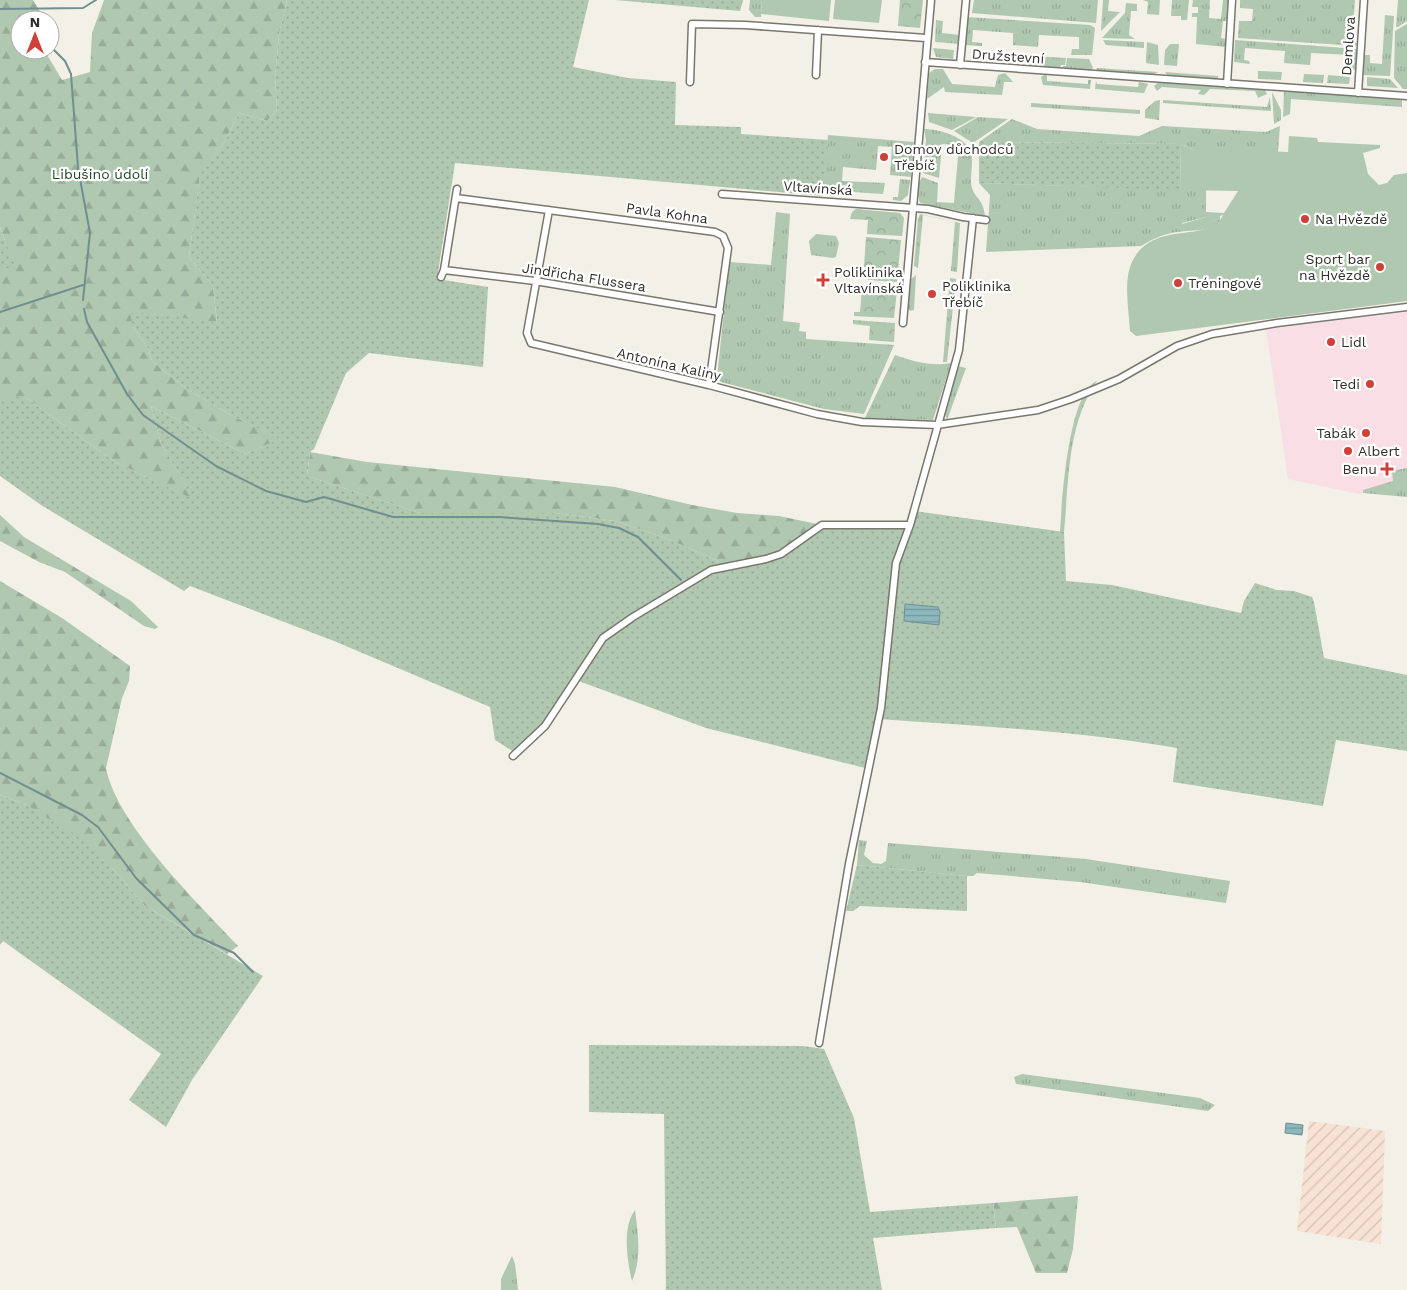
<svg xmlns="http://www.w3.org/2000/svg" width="1407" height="1290" font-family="'Work Sans',sans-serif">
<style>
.commercial{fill:#f9dee5}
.industrial{fill:url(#industrial-furrows)}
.grass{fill:url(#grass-tufts)}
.forest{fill:url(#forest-firs)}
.park{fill:url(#park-crowns)}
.garden{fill:url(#garden-dots)}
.pitch{fill:#b0c7b0}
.water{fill:url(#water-rules);stroke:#708f91}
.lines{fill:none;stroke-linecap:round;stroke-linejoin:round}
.stream{stroke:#708f91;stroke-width:2}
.minor-casing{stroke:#7a776f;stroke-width:9}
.minor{stroke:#fff;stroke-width:6}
.poi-dot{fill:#ce4038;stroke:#fff;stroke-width:2}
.labels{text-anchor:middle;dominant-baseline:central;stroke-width:4.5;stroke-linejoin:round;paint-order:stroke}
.street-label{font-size:14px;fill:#2f2e2a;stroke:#fff}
.poi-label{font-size:14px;fill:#2f2e2a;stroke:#fff;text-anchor:start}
.park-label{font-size:14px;fill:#1e4823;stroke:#fff}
</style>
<defs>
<pattern id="industrial-furrows" width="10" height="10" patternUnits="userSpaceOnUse" patternTransform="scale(1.25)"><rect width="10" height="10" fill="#f7e2d4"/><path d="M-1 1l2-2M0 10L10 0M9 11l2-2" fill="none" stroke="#d4c2b6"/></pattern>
<pattern id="grass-tufts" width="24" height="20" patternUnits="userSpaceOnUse" patternTransform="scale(1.25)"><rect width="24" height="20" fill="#b0c7b0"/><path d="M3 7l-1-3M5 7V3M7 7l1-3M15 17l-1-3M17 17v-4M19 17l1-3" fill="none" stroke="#98ab98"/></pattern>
<pattern id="forest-firs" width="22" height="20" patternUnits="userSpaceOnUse" patternTransform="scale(1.25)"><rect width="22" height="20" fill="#b0c7b0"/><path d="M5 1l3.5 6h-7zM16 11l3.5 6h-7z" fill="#98ab98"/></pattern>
<pattern id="park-crowns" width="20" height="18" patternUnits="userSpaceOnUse" patternTransform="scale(1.25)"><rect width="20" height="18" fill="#b0c7b0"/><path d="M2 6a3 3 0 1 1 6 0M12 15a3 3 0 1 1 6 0" fill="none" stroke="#98ab98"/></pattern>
<pattern id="garden-dots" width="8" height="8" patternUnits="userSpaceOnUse" patternTransform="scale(1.25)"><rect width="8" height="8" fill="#b0c7b0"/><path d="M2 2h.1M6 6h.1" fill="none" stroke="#98ab98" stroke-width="1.8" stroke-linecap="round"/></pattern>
<pattern id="water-rules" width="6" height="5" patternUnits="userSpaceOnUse" patternTransform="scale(1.25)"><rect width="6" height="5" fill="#8cb8bd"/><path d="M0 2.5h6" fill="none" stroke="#73969a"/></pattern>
</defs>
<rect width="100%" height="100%" fill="#f3f0e7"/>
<path class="commercial" d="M1407,312V482L1359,494L1288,479L1266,329Z"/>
<path class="industrial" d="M1309,1121L1385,1131L1381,1244L1297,1231Z"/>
<path class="grass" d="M750,0H762L761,17H755L749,10Z
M974,0H1098L1096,23L972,13Z
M1103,0H1109L1108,11L1120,12L1101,31Z
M1143,0H1160L1159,15L1147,14L1148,2Z
M1172,0H1189L1187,20H1181V16H1171Z
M1193,0H1210L1209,18L1221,19L1223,0H1229L1228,21H1223L1221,38L1226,39V47L1196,44L1197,17H1192V13H1198V7H1192Z
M1240,0H1355L1352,41L1359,44L1358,46L1238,38L1239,21H1252L1253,9L1240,8Z
M1398,0H1407V21L1398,27H1396Z
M1126,3L1137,4V11H1131L1129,35L1135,39L1102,38L1125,13Z
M1385,15L1394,16L1390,76L1363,75L1364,55H1370V63L1382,64Z
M966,17L1090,25L1095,28L1092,55H1071L1072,49H1079V37L1039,35L1038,47L1013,45V33L973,30L972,42L982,43V46L964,45Z
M936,20L943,21L942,33L960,35V44L935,42Z
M1407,24V89H1403L1394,78L1395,31Z
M1103,40L1144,42V48L1106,45Z
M1235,40L1358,49L1357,70L1343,69V67H1350L1351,55L1311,53L1310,65L1284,63L1285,51L1245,48L1244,60L1249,61L1250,64L1234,62Z
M1147,42L1158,45L1159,65L1146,63Z
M1170,44H1179L1177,66L1164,65L1165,50Z
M933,48L954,50L953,59L936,57Z
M1031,56L1066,58L1065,65H1061L1060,69L1031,67L1027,64H1031Z
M1067,58L1089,59L1093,68L1091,71L1063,69V66H1066Z
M1097,68L1158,72L1154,74L1096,71Z
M935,69H943L952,84L995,87L998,75L1005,73L1013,82H1004L1002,95L945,92L944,87L927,99L929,73Z
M1258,71L1282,72L1281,80L1258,79Z
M1165,72L1218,76V79L1168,76Z
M1304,74L1324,75L1323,83L1303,82Z
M1044,75H1047V81L1088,84V80H1091L1090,89L1043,85L1041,77Z
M1328,75L1350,77L1349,84L1327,83Z
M1367,77L1390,79L1398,88L1367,86Z
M1096,81L1097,84L1138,87L1139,82L1148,84L1144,93L1095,89Z
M1159,82L1265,90L1267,94L1258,98L1255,91L1210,89L1204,95L1198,94L1201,90L1162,87L1157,91L1154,86Z
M1284,91L1402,99V107L1291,99L1290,114L1283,117Z
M1272,92L1281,110V120L1274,124Z
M1270,97L1271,111L1163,103V100L1267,107Z
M1160,100L1159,120L1145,118V110L1155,101Z
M1031,103L1140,110V114L1031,107Z
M928,113L976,117L952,130L929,122Z
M978,117L1008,119L973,143L954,131Z
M1012,119L1037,129L1139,136L1162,126L1266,132L1280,126L1278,152L1195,151L1181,144L979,142Z
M924,129C939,129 967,137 971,153C974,164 969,178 972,188C976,200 983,198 985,216L920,203C917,193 917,185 922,177L938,183L937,202L954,203L959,145L942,144L939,178L923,173L926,140Z
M828,135L914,142L911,177L890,175L892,147L878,146L876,170L843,167L842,181L885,183L883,194L823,190Z
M900,179L910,180L908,195L901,201L893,200V197H898Z
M979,183L1206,190V217L1182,223L1184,228L1220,219V222C1206,233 1195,229 1178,232C1166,233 1152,239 1141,246L986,252L990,195Z
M776,212L790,214L783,321L800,323L799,331L806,332V339L894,345L864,414L824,409L721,382L717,378L729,262L771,265Z
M920,214L960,223L957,272L951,271L955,222L923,215L918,268L914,266L918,219Z
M816,234L836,236L839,243L836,257L833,258L811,255L809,241Z
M916,275L914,310L910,311L908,308L910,280Z
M950,278L956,279L947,362H943Z
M895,355C913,361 931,367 951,363L933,420L865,418Z
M958,366L966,368L947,420L944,412Z
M1097,381C1067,425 1069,480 1064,532H1060C1062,501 1068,393 1097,381Z
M1407,468V497L1363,493V490L1393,481L1392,471Z
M859,840L867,841L864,855L873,863L881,864L886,861L888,843L1086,859L1230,881L1226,903L1080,882L977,873L973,876H967L857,865Z
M1022,1074L1200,1098L1215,1105L1208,1111L1016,1084L1014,1077Z
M635,1210C638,1233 642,1259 632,1281C627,1260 622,1227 635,1210Z
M512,1256L515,1264L518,1290H501V1279Z"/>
<path class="forest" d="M0,0H33L45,20H20V50H47L46,53L62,80L90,72L92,33L104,0H287L279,34L275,78L277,110L267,121L239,113L224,143L200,176L189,257L213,286L217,324L151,313L133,327L149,350L152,361L187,389L229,414L281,439L245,454L151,406L161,443L194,500L115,462L25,397L0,403V268H15L0,227Z
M310,452L367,462L615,487L692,505L737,513L779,516L822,525L781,554L728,565L660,536L615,521L555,513H420L307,476Z
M0,515L24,537L131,601L158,627L155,629L144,626L65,572L39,562L0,541Z
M0,581L62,618L130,666L129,681L122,698L106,768C117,825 198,903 238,946L227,954L145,906L113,869L27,805L0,795Z
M1078,1196L1073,1249L1067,1273H1036L1017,1227L996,1228L993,1203Z"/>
<path class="park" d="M900,0H923L920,28L898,26Z
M856,209L900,213L904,218L902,236L867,234L868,220L850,219L852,212Z
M866,237L901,240L897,282L868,280L869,268L864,267Z
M867,287L897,290L894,318L854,316V312H860L862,289H867Z
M853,320L895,323L894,342L869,340L870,326L853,324Z"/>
<path class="garden" d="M287,0H589L573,67L628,78L676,82L675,125L741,127V134L828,140L823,196L455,163L437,279L488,287L483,367L369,353L346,373L314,449L310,452L307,476L420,513H555L615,521L660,536L728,565L781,554L822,525H910L914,511L1064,532L1066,581L1112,585L1241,613L1244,601L1255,583L1277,590L1294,591L1312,597L1314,602L1324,658L1407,675V751L1336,740L1323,806L1173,782L1177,748C1078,731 978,726 879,719L865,768L706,728L576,680L545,726L514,752L495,740L490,707L334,641L190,586L184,591L41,505L0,476V403L13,397H25L115,462L193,499L161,443L151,406L245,454L280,439L229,414L187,389L152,361L149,350L133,327L130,313H151L217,323L213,286L189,257L200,175L224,143L239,113L267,121L277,110L275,78L279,34Z
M615,0H743L740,11Z
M979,142L1181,144L1180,190L979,183Z
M0,228L16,268H0Z
M0,795L27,805L76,835L113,869L145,906L263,976L192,1080L166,1127L129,1100L161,1054L3,941L0,945Z
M857,865L967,876V911L860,906L853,911H846Z
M589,1045L803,1046L824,1049L854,1118L870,1212L993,1203L996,1228L873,1238L882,1290H666L664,1114L589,1112Z"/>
<path class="pitch" d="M762,0H831L829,21L761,14Z
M835,0H882L879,23L833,19Z
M1289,136L1317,138L1318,142L1380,145V148L1363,153L1368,174L1379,185L1387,183L1394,175L1407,173V301L1136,336L1130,331C1129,310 1123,281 1132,262C1153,218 1210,245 1223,215L1220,216V219L1184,229L1182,224L1206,217V212L1224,213L1238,191L1180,190L1181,144L1195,151L1245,150L1288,152Z"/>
<path class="water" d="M905,604L938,607L940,612L939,625L904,621Z
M1286,1123L1303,1125L1302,1135L1285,1133Z"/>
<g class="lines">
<path class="stream" d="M0,9L83,8L96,0
M50,46L65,61L71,74L78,168L90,233L83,300
M84,309L87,322L127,394L143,415L216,466L266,491L306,502L324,497L393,517H499L598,524L619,528L638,537L681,580
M0,312L83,285
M0,773L82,815L98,827L136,878L194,935L234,953L253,972"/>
<g class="minor-casing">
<path id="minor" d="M925,62L1407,96
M960,65L966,0
M816,75L818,30
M690,82L692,24L745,25L926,38
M1227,84L1232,0
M1358,93L1364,0
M457,189L444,270L535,281L720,312
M722,194L928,209L963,217L986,220
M456,198L715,232L723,236L728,248L709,385
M549,210L527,333L531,343L709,385L817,414L862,422L937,425L1038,410L1071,399L1119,379L1177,346L1212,334L1277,323L1407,307
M441,277L444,270
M903,323L931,0
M513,756L545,726L603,638L633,617L711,570L766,559L781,554L822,525H910
M819,1043L849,864L881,708L896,563L910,525L959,350L973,218"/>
</g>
<use href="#minor" class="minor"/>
</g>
<g class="poi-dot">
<circle cx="884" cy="157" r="5"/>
<circle cx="1305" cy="219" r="5"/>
<circle cx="1380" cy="267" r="5"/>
<path d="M820.5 272.5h5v5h5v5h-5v5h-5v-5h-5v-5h5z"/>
<circle cx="1178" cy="283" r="5"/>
<circle cx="932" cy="294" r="5"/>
<circle cx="1331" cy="342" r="5"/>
<circle cx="1370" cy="384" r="5"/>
<circle cx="1366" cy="433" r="5"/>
<circle cx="1348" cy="451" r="5"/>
<path d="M1384.5 461.5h5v5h5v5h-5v5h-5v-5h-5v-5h5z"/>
</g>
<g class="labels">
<g class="street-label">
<text transform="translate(1348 46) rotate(-86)">Demlova</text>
<text transform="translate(1008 56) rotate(4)">Družstevní</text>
<text transform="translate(818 188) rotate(4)">Vltavínská</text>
<text transform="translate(667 213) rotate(8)">Pavla Kohna</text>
<text transform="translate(584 277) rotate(9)">Jindřicha Flussera</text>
<text transform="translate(669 364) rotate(13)">Antonína Kaliny</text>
</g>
<g class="poi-label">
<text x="894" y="149">Domov důchodců<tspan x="894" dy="16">Třebíč</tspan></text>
<text x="1315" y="219">Na Hvězdě</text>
<text x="1370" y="259" text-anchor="end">Sport bar<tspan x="1370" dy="16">na Hvězdě</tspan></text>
<text x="834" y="272">Poliklinika<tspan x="834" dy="16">Vltavínská</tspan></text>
<text x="1188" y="283">Tréningové</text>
<text x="942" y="286">Poliklinika<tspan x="942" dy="16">Třebíč</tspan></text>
<text x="1341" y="342">Lidl</text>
<text x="1360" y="384" text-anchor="end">Tedi</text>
<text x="1356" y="433" text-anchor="end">Tabák</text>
<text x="1358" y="451">Albert</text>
<text x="1377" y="469" text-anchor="end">Benu</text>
</g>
<g class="park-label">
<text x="100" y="174">Libušino údolí</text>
</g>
</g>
<g transform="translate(35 35)"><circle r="24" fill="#ffffff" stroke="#acabaa"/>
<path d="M0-4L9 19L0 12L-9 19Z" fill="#ce4038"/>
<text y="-8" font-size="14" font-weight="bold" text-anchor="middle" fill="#2f2e2a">N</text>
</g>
</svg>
